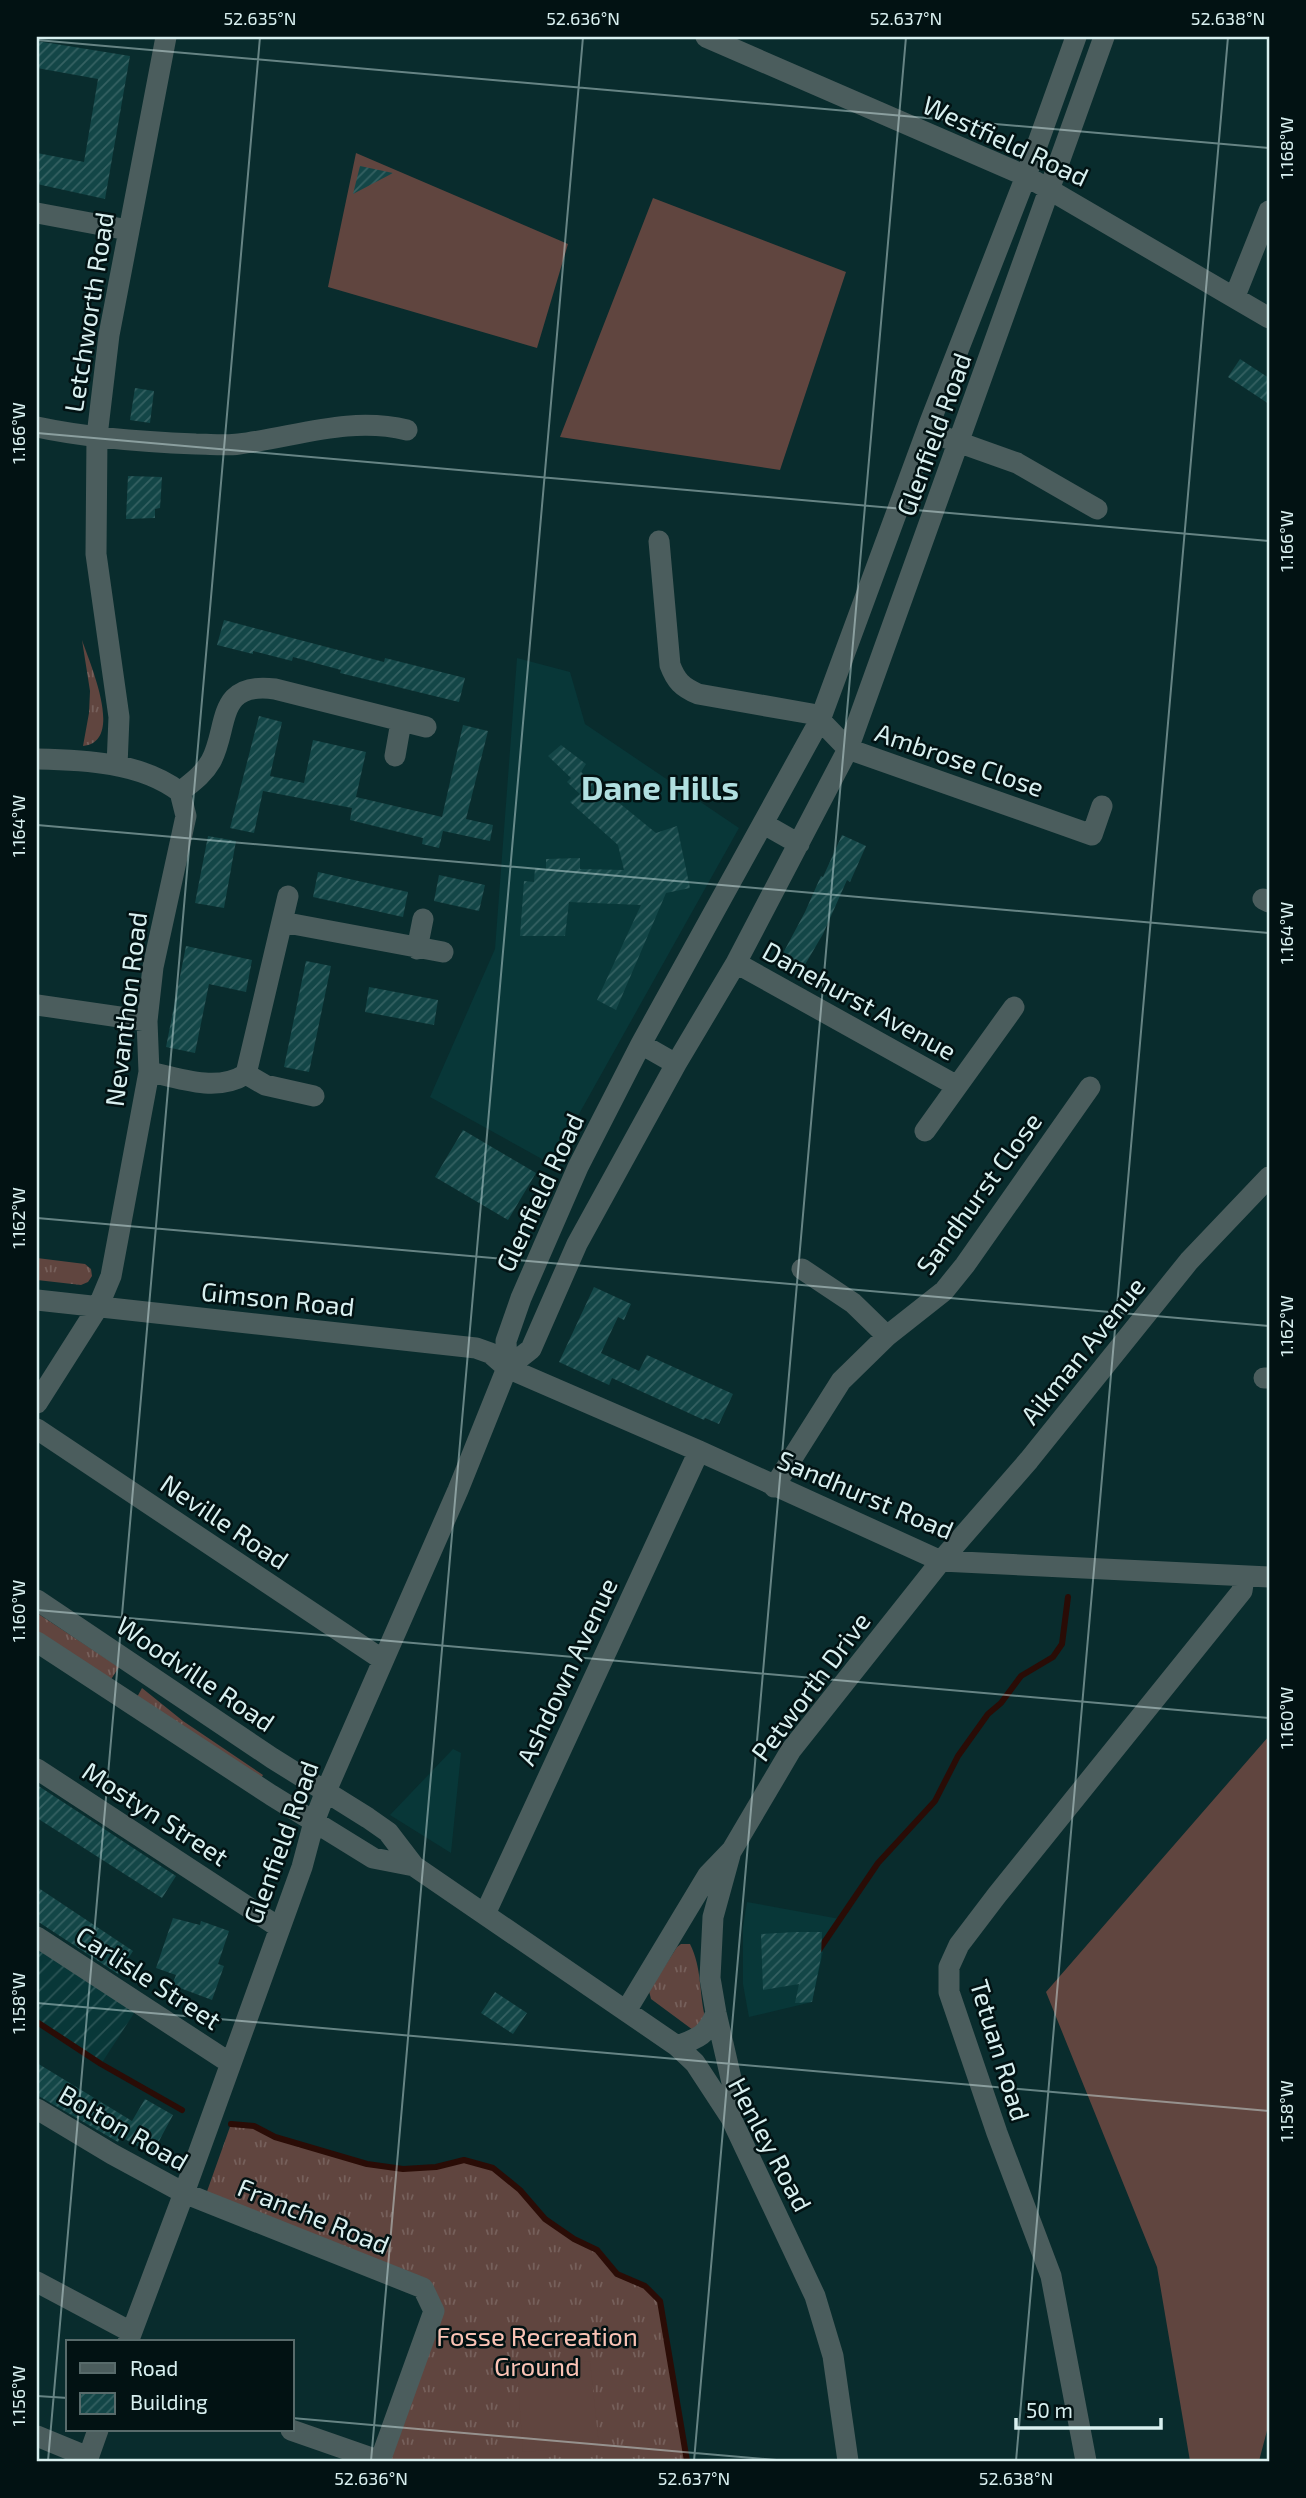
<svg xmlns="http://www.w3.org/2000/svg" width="1306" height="2498" font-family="'Exo 2',sans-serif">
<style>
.built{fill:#083738}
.industrial{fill:url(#industrial-furrows)}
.grass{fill:url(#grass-tufts)}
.garden{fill:#60453f}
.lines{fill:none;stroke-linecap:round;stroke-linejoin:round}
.stream{stroke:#2a0c06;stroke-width:6}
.building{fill:url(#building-hatch)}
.minor{stroke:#4b5d5d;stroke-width:21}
.ticks{fill:none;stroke:#d9f0f0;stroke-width:2;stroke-opacity:0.45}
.labels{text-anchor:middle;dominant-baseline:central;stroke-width:5;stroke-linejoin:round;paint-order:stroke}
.street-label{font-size:26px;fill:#d9f0f0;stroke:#021213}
.park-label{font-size:26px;fill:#fac3b5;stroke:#021213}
.district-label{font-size:33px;font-weight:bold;fill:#b0dfe0;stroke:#021213}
.neatline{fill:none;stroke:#d9f0f0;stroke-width:2.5}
.ticks-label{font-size:18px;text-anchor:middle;fill:#d9f0f0}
</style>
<defs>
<pattern id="industrial-furrows" width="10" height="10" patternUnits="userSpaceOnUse" patternTransform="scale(1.75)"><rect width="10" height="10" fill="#083738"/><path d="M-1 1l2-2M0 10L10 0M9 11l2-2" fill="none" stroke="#2b5455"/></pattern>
<pattern id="grass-tufts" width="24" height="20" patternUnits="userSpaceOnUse" patternTransform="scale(1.75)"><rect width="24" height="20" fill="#60453f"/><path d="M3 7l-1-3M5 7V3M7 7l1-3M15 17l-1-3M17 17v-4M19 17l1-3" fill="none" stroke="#76605b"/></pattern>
<pattern id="building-hatch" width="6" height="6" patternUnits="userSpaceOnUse" patternTransform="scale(1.75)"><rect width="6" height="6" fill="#134647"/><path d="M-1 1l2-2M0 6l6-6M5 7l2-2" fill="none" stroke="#356162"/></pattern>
</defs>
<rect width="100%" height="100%" fill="#092c2d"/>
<path class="built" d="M517,658L570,672L585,724L739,828L551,1164L430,1097L495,949Z
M453,1749L461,1753L451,1853L390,1815Z
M747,1902L840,1919L819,1950L823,1952L812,2002L749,2017L743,1984V1927Z"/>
<path class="industrial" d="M37,1937L140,2004L101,2064L37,2022Z"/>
<path class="grass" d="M82,640C90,664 125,742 83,746L89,713L90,691Z
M37,1258L85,1264L91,1269L92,1276L88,1282L81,1285L37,1280Z
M37,1613L119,1667L110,1681L37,1633Z
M142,1688L183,1721L263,1775L260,1780L136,1699Z
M681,1944H690C702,1968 699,1992 705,2017L693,2030L651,1999L649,1991L677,1947Z
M231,2124L254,2126L275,2137L367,2164L403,2169L436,2167L464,2160L493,2168L520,2190L545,2219L574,2239L597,2250L617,2274L645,2286L660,2301L687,2461H380L434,2311L423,2288L205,2197Z"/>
<path class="garden" d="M356,153L568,244L537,348L328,287Z
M653,198L846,272L780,470L560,437Z
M1269,1736V2423L1259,2461H1190L1157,2267L1046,1992Z
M590,2361L599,2446L523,2452L517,2368Z"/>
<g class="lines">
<path class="stream" d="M819,1950L878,1863L935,1801L958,1756L988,1714L1001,1703L1021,1676L1053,1657L1062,1644L1068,1597
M37,2022L101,2064L182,2110
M231,2124L254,2126L275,2137L367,2164L403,2169L436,2167L464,2160L493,2168L520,2190L545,2219L574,2239L597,2250L617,2274L645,2286L660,2301L687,2461"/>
</g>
<path class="building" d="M37,41L130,56L105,199L37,184V153L84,162L98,79L37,68Z
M360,166L393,173L353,194Z
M1240,359L1269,378V404L1228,377Z
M135,388L154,391L150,423L130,420Z
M128,476L162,477L160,508L155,509V518L126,519Z
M224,620L384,662L385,658L465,678L459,702L340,673L341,670L293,657L292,661L253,651V654L217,645Z
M259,716L282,722L270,776L304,783L313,740L366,752L356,797L442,817L463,725L488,731L466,819L493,825L490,841L443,831L439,848L422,844L423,838L350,820L352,808L263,791L254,833L230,828Z
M561,745L586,764L581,772L656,833L677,826L690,888L666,893L616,1010L597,1000L641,905L569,902L565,936H520L524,881L534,882L535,868L546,869V859L580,858V869L624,870L618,845L570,802L580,794L567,782L571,778L548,756Z
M842,835L866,846L850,882L847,880L823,934L803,968L781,957L805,912L821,876L823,877Z
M208,836L236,841L224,908L195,903Z
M318,872L408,892L403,917L313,897Z
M439,875L485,885L479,911L434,901Z
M186,946L252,960L246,992L209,984L195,1053L166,1047Z
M306,961L331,966L309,1072L284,1067Z
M369,987L438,1000L434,1025L365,1012Z
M463,1130L536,1173L508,1220L435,1177Z
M594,1287L631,1304L624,1320L618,1317L601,1353L639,1371L647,1355L733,1394L719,1424L705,1418L704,1420L612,1378L609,1385L559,1362Z
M37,1785L176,1876L162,1898L37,1818Z
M37,1887L133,1951L118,1974L37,1921Z
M173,1918L200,1925L201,1921L229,1931L218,1964L224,1966L212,2000L172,1985L176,1975L156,1968Z
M796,1932H822L821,1957L812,2002L795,2003L799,1984L763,1990L761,1934Z
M495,1992L527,2013L513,2034L481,2013Z
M37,2063L132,2121L145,2099L173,2115L152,2154L121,2137L118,2142L37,2095Z"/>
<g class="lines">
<path class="minor" d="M706,37L1026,176L1269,318
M37,213L128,230
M1235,296L1269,211
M37,427C88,438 143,442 196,444C210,444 225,446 239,444C296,437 349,416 407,430
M927,431L1017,463L1097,509
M659,541L670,665C676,681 682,687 698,694L812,714L820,720L848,749L1092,835L1102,806
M395,756L401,722
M37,759C84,760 141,762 180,792
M117,766L119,717L96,554L97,436L109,335L166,37
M764,824L799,844
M1263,899L1269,902
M282,922L443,952
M417,949L423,919
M736,963L957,1086
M37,1005L147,1021
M641,1044L676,1064
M149,1072C181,1078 216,1093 246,1074L288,896
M246,1074L265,1085L314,1096
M925,1131L1014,1007
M802,1269L853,1303L887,1336
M37,1300L476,1348L490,1353L507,1368L699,1451L941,1561L1269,1577
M507,1368L531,1349L577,1244L676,1064L736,963L848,749L1104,37
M1264,1378H1269
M37,1403L98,1307L111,1276L149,1072L147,1021L153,967L186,816L180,792C191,783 203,775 211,761C229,728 215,681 275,689L426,727
M37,1429L383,1660
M774,1487L841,1381L887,1336L944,1291L965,1265L1090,1087
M37,1600L272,1758L368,1818L388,1832L414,1866L677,2046L695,2063L731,2118L815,2296L833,2356L848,2461
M37,1642L271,1795L373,1858L414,1866
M37,1769L280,1928
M730,1855L713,1917L710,1978L716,2013L733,2087L731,2118
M485,1914L699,1451
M37,1937L230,2063
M626,2011L708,1875L732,1850L791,1750L941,1561L1029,1460L1189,1261L1269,1177
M677,2046C699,2038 707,2035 716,2013
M37,2109L112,2154L184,2193L423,2288L434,2311L380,2461
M37,2282L131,2332
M128,2342L184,2193L302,1867L314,1822L326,1791L458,1490L507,1368L506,1341L521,1298L578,1167L641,1044L820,720L930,422L1026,176L1076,37
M291,2430L380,2461
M37,2436L88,2457
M87,2461L98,2430
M1086,2461L1051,2276L997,2133L949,1992V1967L959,1945L997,1895L1242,1591L1244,1577"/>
</g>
<path class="ticks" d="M37,40L1269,148M37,433L1269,541M37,825L1269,933M37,1218L1269,1326M37,1610L1269,1718M37,2003L1269,2111M37,2396L68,2398M292,2418L788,2461M48,2461L260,37M371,2461L583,37M694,2461L906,37M1016,2461L1228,37"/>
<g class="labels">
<g class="street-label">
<text transform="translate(1006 140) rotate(25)">Westfield Road</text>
<text transform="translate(88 312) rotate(-81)">Letchworth Road</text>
<text transform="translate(933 434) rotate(-70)">Glenfield Road</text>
<text transform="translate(960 759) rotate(19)">Ambrose Close</text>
<text transform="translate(860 1000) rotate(29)">Danehurst Avenue</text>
<text transform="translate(125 1009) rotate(-83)">Nevanthon Road</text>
<text transform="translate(539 1192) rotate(-65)">Glenfield Road</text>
<text transform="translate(978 1193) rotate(-54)">Sandhurst Close</text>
<text transform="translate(278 1298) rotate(6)">Gimson Road</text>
<text transform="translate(1082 1350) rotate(-51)">Aikman Avenue</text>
<text transform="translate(866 1494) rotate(23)">Sandhurst Road</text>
<text transform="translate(225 1521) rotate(34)">Neville Road</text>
<text transform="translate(566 1671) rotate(-65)">Ashdown Avenue</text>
<text transform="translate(196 1673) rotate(34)">Woodville Road</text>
<text transform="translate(810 1686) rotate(-53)">Petworth Drive</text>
<text transform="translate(156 1813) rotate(33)">Mostyn Street</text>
<text transform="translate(280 1842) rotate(-70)">Glenfield Road</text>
<text transform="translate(149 1977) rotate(33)">Carlisle Street</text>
<text transform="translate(1001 2050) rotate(73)">Tetuan Road</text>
<text transform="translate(124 2127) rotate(30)">Bolton Road</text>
<text transform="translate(771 2144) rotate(62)">Henley Road</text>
<text transform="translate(314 2215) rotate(22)">Franche Road</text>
</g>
<g class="park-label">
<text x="537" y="2335">Fosse Recreation<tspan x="537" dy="30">Ground</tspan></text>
</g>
<g class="district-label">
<text x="660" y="787">Dane Hills</text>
</g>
</g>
<rect width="1306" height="2498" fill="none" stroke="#021213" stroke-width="77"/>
<rect x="66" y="2340" width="228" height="91" fill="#021213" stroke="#586b6b" stroke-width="2"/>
<rect x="80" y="2363" width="35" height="10" fill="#4b5d5d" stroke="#586b6b" stroke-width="2"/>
<text x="130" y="2376" font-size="21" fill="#d9f0f0">Road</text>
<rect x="80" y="2393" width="35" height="21" fill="url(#building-hatch)" stroke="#586b6b" stroke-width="2"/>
<text x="130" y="2410" font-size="21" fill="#d9f0f0">Building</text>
<path d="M1016 2418v10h145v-10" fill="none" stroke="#d9f0f0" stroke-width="3.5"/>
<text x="1026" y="2418" font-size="21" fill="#d9f0f0" stroke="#021213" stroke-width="5" paint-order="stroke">50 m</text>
<rect x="38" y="38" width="1230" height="2422" class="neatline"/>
<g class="ticks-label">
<text x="260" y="25">52.635°N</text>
<text x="583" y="25">52.636°N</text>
<text x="906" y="25">52.637°N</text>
<text x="1228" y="25">52.638°N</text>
<text transform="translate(1287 148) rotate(-90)" y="6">1.168°W</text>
<text transform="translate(19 433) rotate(-90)" y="6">1.166°W</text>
<text transform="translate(1287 541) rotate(-90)" y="6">1.166°W</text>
<text transform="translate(19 826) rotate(-90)" y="6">1.164°W</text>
<text transform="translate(1287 933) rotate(-90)" y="6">1.164°W</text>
<text transform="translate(19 1218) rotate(-90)" y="6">1.162°W</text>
<text transform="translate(1287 1326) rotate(-90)" y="6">1.162°W</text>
<text transform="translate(19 1611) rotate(-90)" y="6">1.160°W</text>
<text transform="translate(1287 1718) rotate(-90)" y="6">1.160°W</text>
<text transform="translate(19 2003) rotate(-90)" y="6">1.158°W</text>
<text transform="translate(1287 2111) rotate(-90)" y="6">1.158°W</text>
<text transform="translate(19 2396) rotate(-90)" y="6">1.156°W</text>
<text x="371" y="2485">52.636°N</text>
<text x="694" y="2485">52.637°N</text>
<text x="1016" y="2485">52.638°N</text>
</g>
</svg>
